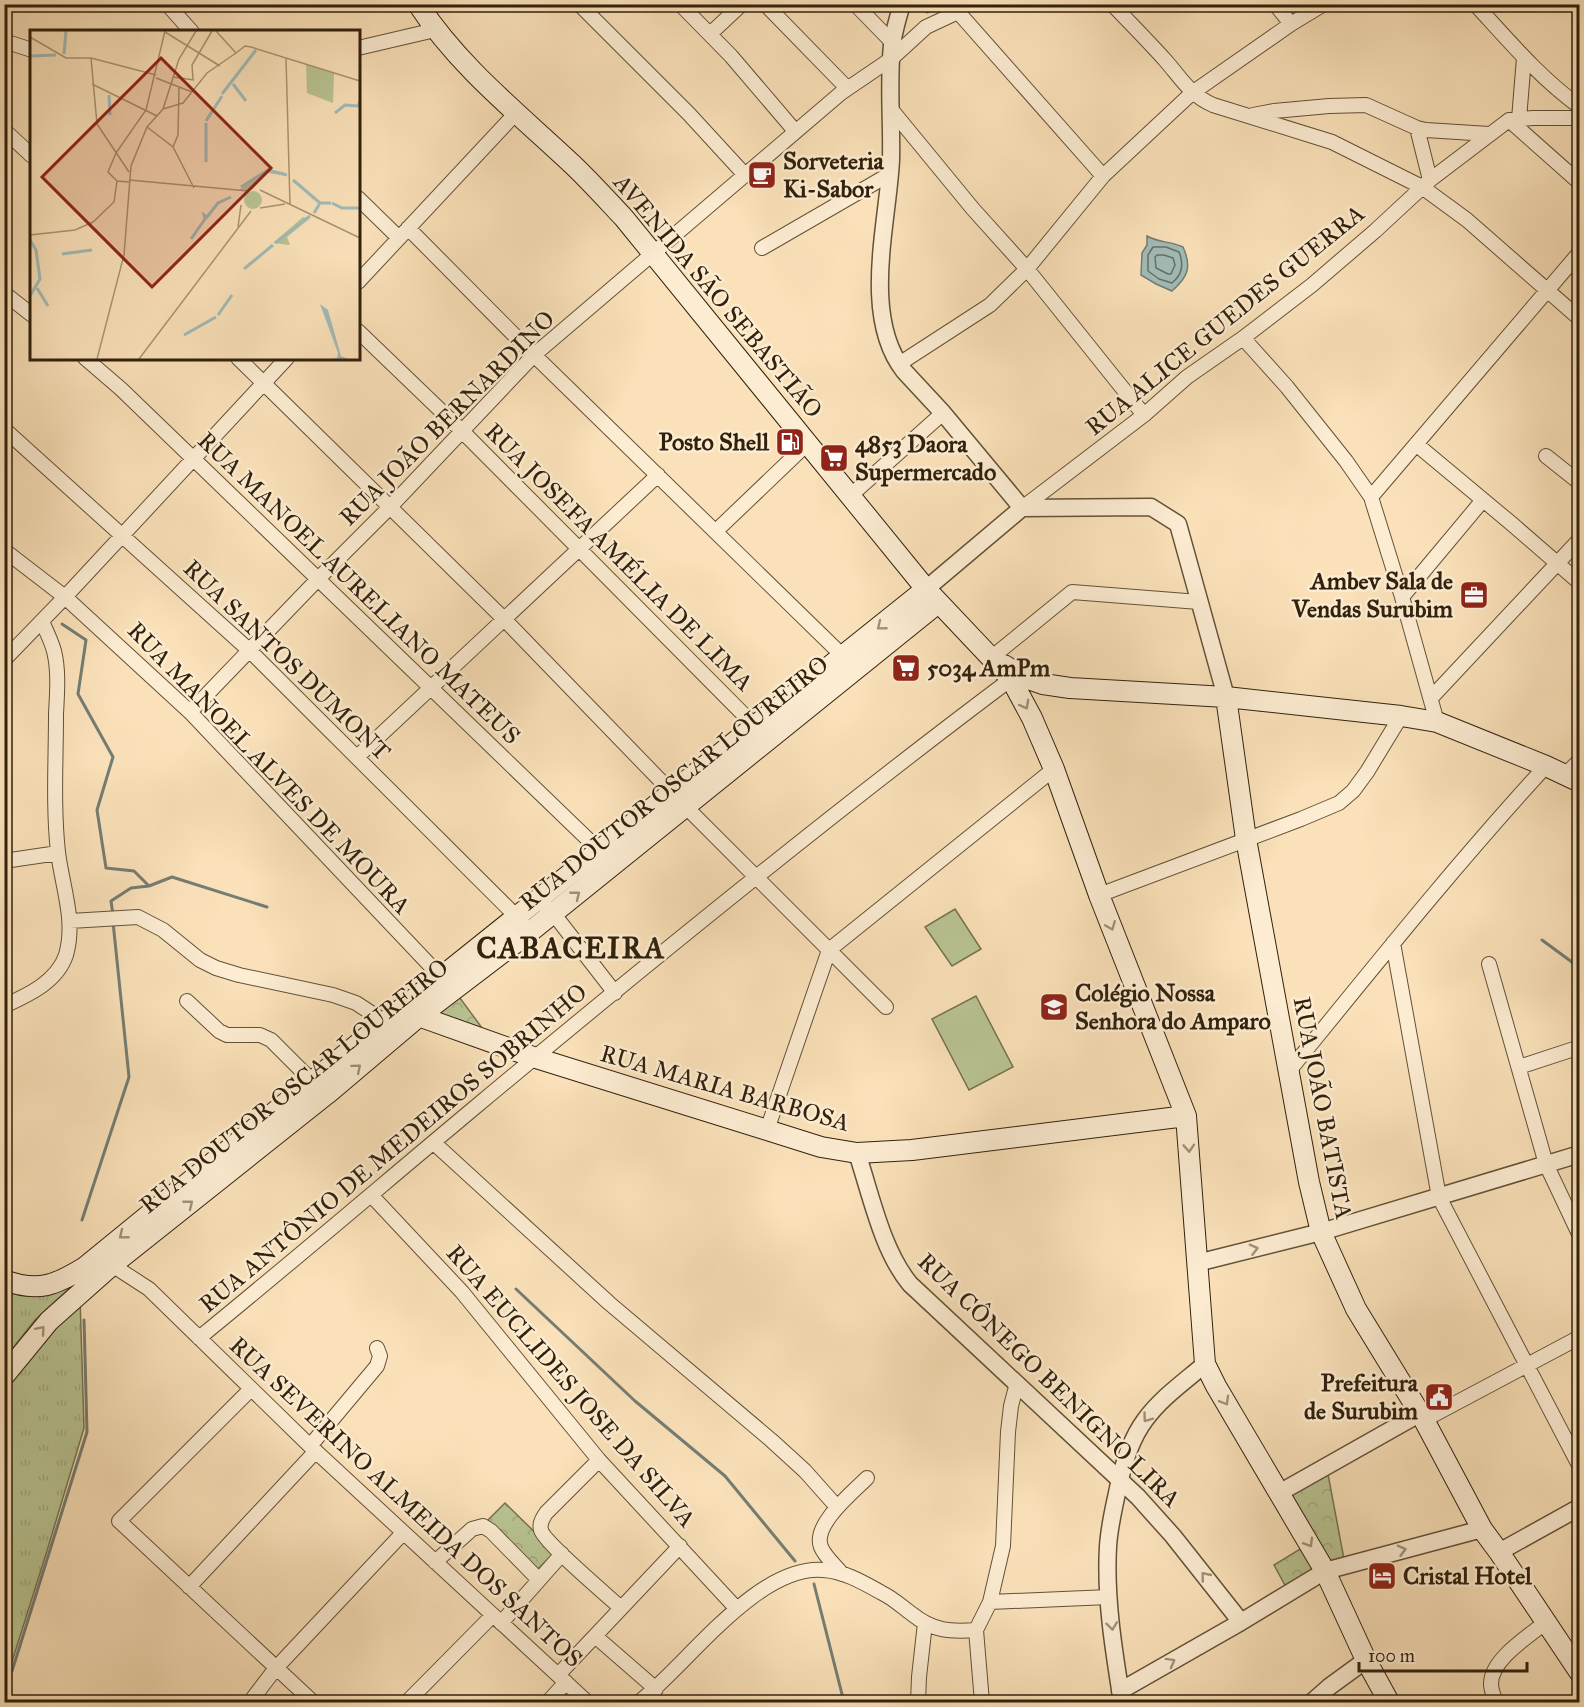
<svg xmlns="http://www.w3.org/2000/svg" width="1584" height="1707" font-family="'IM FELL Great Primer',serif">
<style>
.grass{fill:url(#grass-tufts);stroke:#757250;stroke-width:1.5}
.park{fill:url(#park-crowns);stroke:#757250;stroke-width:1.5}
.pitch{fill:#b9c493;stroke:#757250;stroke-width:1.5}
.water{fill:#a1bbb8;stroke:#747d73;stroke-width:1.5}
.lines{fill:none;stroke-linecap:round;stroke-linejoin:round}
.shore{stroke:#696e62;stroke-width:1.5}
.stream{stroke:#747d73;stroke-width:3}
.minor-casing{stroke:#635137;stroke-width:16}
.tertiary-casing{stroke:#635137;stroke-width:19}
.secondary-casing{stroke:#31210c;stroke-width:22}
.minor{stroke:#fcecd2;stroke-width:14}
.tertiary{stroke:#fcecd2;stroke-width:16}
.secondary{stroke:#fcecd2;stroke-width:20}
.oneway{stroke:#a19179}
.labels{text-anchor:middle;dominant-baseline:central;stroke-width:5;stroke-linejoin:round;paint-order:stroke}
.poi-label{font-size:24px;font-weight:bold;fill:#31210c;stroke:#fcecd2;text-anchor:start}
.street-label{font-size:24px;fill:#31210c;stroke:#fcecd2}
.district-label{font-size:30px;font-weight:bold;letter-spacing:1.5px;fill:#31210c;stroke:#fcecd2}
.inset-river{fill:none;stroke:#a1bbb8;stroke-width:3}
.inset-road{fill:none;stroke:#aa9474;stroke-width:1.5}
.view{fill:#8f2418;fill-opacity:0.15;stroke:#8f2418;stroke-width:3}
.inset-edge{fill:none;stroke:#31210c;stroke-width:3}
</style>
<defs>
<pattern id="grass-tufts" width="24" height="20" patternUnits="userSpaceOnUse" patternTransform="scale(1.5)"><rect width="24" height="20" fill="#b9c493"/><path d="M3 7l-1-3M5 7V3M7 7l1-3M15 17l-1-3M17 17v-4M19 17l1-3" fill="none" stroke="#a0a87e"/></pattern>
<pattern id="park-crowns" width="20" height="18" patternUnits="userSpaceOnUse" patternTransform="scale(1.5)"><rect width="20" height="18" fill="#b9c493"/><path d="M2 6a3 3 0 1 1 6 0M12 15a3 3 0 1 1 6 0" fill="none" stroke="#a0a87e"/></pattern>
</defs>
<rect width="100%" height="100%" fill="#fae1b9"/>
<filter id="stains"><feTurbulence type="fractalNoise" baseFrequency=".00333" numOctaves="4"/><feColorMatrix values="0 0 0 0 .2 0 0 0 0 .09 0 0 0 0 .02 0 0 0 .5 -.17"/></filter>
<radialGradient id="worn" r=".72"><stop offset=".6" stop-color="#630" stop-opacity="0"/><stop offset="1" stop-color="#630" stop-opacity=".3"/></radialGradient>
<path class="grass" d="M74,1284L35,1320L9,1353L5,1316L4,1291C34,1300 46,1297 74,1284Z
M80,1297L84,1428L46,1554L10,1668L5,1672L4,1381Z"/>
<path class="park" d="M457,994L485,1032L432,1014Z
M1327,1469L1344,1559L1327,1569L1285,1493Z
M505,1503L555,1552L538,1569L488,1520Z
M1305,1546L1316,1567L1286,1587L1274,1565Z"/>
<path class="pitch" d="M955,909L981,949L952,966L925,927Z
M976,996L1013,1067L969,1090L932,1019Z"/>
<path class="water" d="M1147,236C1159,243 1170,241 1183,247C1192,267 1188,277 1172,291L1156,284L1141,275L1142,253L1147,245Z"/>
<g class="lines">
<path class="shore" d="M1153,247H1166L1179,252C1184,264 1182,275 1172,283L1159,279L1148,271V255Z
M1157,255H1164L1173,258L1175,265L1171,274H1168L1156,268L1155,257Z"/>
<path class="stream" d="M927,12L946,4
M62,624L86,640L78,694L113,757L97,810L106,868L134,871L149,886L131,888L111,901L113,915
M149,886L172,877L267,907
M1542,940L1580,968
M82,1220L129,1077L113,922
M516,1289L635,1401L725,1476L795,1561
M814,1584L844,1702
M4,1677L12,1671L87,1432L84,1320"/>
<g class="minor-casing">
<path id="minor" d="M167,4L192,32
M579,4L689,114L745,175
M680,4L731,56L795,131
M765,4L847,88
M855,4L892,42
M951,4L1103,176L1192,93L1291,24L1324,4
M1112,4C1130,23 1148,41 1165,60C1181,78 1190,95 1213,105L1332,142L1422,187L1467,220L1580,319
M1275,4L1291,24
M1475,4C1509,41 1539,77 1580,107
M710,34L742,4
M4,41L32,50
M358,48L435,30
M890,108L973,209L1027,269L1144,415
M1253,115L1274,111L1329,106L1366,105L1417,128L1426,130L1489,134
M1519,119L1524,58
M1509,120L1580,183
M1417,128L1430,180
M4,130L32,156
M358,198L399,238
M408,228L534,355L848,661
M762,248L890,174
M358,282L516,113
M4,293L32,315
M358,331L462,431L761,732
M1243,338L1287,387L1346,461L1371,497L1402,597L1437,722
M85,358L121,389L600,851
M238,358L504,619L685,806L886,1007
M899,364L990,305L1027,269L1103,176
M4,429L250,651L522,922
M1416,444L1512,524L1580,583
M1546,456L1580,483
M850,496L943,413
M1371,497L1580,252
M1022,508L1144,415L1187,377L1243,338L1312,285L1375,231L1430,180L1509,120L1533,118H1580
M716,531L808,443
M4,550L65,597L190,712L442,978
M1402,597L1483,500
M991,658L1072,592L1199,602
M4,660L65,597L287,358
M1431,698L1580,539
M190,712L318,579L390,507L534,355L841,93L891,59L926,27L958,12
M357,757L658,475
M1565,775L1580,760
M4,861L58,853
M1099,895L1301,819L1339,803L1353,791L1367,772L1401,716
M539,900L553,913L615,993
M70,921L138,917L163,930L200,960L216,968L239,975L333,995L356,1003L385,1022
M1393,943L1439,1197L1580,1467
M1489,964L1546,1164L1580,1236
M187,1001L219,1031L227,1035H260L271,1040L318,1087
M4,1006C28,995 57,982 66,955C76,920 62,886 58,852C53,806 56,760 56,714C57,694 59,671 54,651C51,640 46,631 42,621
M1519,1067L1580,1047
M1289,1071C1373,968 1456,864 1546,766
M767,1130L829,950L1054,769
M434,1143L609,1303L771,1440L805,1471L837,1507
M371,1195L462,1292L599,1460L736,1608
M112,1265L149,1289L310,1446L587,1702
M199,1338C291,1263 382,1185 473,1109C649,962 827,817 1011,679
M251,1389L119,1521L313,1702
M1424,1420L1580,1337
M310,1446L377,1366L380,1356L377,1348
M599,1460L546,1513C543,1518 539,1523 541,1530C544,1542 608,1596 621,1608
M435,1562L472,1529L483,1526L491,1531L539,1580
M842,1574C836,1566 825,1557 821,1547C812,1525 853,1492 867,1478
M189,1587L316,1451
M990,1602L1109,1597
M501,1623L562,1554
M595,1636L656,1689
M558,1675L680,1546
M250,1702L276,1668L403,1533
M407,1702L493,1615
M548,1702L566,1682
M639,1702C688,1664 757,1565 823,1570C844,1571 864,1583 882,1593C893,1598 902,1607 912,1614C933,1631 950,1632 976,1630
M918,1702L919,1677L925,1623
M982,1702L976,1630L990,1602L1003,1546L1008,1432L1011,1406L1017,1383
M1496,1702C1494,1697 1491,1690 1491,1684C1491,1659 1528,1637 1546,1622"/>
</g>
<g class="tertiary-casing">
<path id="tertiary" d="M902,4C898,17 894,31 892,45C888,83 892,122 891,160C888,223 861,316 904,371L943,413L1022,508
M926,589L1022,508L1151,507L1178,524L1226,697
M857,1153C871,1195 882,1250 910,1284L1138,1497L1173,1536L1241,1622
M1197,1263L1321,1232L1580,1154
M1279,1493L1419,1414
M1499,1552L1580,1507
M1120,1691L1241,1622L1325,1571L1482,1529
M1122,1702C1114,1652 1105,1598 1108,1547C1109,1527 1114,1508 1118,1488C1123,1465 1130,1440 1145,1420C1161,1398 1184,1382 1205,1364
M1312,1702L1329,1687L1366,1660"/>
</g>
<g class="secondary-casing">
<path id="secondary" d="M418,4C459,67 519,114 572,164C590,181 607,200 624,218L926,589L1011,679L1032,718L1054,769L1099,895L1186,1116L1205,1364L1216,1386L1325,1571L1366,1660L1389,1702
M1004,665L1023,677L1043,684L1070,688L1226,697L1401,716L1437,722L1546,766L1580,782
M1226,697L1246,839L1309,1182L1321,1232L1356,1309L1424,1420L1482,1529L1499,1552L1580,1673
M410,1013L536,1058L767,1130L821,1147L857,1153L912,1150L1186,1116
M4,1280C38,1293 56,1285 85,1267L385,1022L926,589
M4,1376L49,1321L112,1265L327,1094L418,1017L531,931L938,603"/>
</g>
<use href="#minor" class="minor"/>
<use href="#tertiary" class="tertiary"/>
<use href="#secondary" class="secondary"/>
</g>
<defs><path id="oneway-chevron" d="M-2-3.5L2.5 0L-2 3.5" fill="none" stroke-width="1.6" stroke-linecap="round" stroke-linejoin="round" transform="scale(1.5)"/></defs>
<g class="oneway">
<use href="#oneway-chevron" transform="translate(881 626) rotate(141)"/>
<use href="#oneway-chevron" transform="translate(1025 705) rotate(61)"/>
<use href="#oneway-chevron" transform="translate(576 895) rotate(-39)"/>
<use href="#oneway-chevron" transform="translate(1111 926) rotate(68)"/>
<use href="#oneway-chevron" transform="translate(357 1068) rotate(-40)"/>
<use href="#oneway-chevron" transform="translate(1189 1148) rotate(86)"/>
<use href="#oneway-chevron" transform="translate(189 1204) rotate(-39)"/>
<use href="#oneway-chevron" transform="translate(123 1235) rotate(141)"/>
<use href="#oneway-chevron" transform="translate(1254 1249) rotate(-14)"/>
<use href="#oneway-chevron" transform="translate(41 1330) rotate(-49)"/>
<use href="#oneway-chevron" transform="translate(1225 1401) rotate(60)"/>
<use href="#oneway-chevron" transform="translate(1147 1418) rotate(126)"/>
<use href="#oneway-chevron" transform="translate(1309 1543) rotate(59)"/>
<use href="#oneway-chevron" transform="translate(1402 1550) rotate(-15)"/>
<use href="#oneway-chevron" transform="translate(1205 1576) rotate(-129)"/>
<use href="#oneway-chevron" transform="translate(1112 1626) rotate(83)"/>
<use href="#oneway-chevron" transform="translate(1171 1662) rotate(-29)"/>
</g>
<defs>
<g id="cafe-square" transform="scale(1.5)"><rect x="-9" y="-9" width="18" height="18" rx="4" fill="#8f2418" stroke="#fcecd2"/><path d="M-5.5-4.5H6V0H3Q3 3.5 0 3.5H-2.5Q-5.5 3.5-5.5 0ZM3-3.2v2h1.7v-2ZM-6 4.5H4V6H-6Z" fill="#fff"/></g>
<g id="fuel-square" transform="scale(1.5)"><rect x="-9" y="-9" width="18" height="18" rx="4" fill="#8f2418" stroke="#fcecd2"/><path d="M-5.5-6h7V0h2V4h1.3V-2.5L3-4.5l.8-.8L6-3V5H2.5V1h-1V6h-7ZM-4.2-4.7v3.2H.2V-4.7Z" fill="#fff"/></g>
<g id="supermarket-square" transform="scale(1.5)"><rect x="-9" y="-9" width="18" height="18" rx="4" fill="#8f2418" stroke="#fcecd2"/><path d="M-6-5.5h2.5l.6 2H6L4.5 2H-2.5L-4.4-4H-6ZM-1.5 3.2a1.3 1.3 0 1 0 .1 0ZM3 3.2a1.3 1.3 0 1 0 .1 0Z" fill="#fff"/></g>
<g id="office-square" transform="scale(1.5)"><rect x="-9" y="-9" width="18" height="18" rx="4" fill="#8f2418" stroke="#fcecd2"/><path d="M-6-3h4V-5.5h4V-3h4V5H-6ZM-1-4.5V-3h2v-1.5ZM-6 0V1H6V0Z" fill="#fff"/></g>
<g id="school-square" transform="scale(1.5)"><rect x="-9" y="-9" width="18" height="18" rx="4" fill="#8f2418" stroke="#fcecd2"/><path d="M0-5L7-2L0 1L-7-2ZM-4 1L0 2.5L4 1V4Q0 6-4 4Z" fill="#fff"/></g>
<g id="civic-square" transform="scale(1.5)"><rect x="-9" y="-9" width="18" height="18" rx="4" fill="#8f2418" stroke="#fcecd2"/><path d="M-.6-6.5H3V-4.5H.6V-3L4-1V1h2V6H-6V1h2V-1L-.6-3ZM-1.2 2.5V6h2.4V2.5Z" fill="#fff"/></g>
<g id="hotel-square" transform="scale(1.5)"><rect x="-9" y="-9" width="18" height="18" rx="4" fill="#8f2418" stroke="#fcecd2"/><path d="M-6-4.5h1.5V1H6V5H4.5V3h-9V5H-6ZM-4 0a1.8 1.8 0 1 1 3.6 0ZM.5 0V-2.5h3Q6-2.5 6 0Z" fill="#fff"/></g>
</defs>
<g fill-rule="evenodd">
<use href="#cafe-square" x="762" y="175"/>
<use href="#fuel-square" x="790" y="442"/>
<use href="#supermarket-square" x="834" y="458"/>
<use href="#office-square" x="1474" y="595"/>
<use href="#supermarket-square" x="906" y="668"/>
<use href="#school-square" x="1054" y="1007"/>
<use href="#civic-square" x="1439" y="1397"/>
<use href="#hotel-square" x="1382" y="1576"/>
</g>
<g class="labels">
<g class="poi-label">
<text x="783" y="161">Sorveteria<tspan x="783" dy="28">Ki-Sabor</tspan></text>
<text x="769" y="442" text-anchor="end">Posto Shell</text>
<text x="855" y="444">4853 Daora<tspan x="855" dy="28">Supermercado</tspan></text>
<text x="1453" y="581" text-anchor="end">Ambev Sala de<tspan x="1453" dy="28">Vendas Surubim</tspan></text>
<text x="927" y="668">5034 AmPm</text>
<text x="1075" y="993">Colégio Nossa<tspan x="1075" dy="28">Senhora do Amparo</tspan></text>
<text x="1418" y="1383" text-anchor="end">Prefeitura<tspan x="1418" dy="28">de Surubim</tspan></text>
<text x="1403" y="1576">Cristal Hotel</text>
</g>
<g class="street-label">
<text transform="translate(718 296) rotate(50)">AVENIDA SÃO SEBASTIÃO</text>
<text transform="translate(1225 320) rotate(-39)">RUA ALICE GUEDES GUERRA</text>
<text transform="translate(447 418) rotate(-45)">RUA JOÃO BERNARDINO</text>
<text transform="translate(619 557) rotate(45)">RUA JOSEFA AMÉLIA DE LIMA</text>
<text transform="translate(359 588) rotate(44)">RUA MANOEL AURELIANO MATEUS</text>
<text transform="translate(287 660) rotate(44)">RUA SANTOS DUMONT</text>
<text transform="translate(269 768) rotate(46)">RUA MANOEL ALVES DE MOURA</text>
<text transform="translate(674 783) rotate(-39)">RUA DOUTOR OSCAR LOUREIRO</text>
<text transform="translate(294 1086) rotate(-39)">RUA DOUTOR OSCAR LOUREIRO</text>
<text transform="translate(725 1088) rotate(16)">RUA MARIA BARBOSA</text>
<text transform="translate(1323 1108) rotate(79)">RUA JOÃO BATISTA</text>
<text transform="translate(393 1148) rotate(-40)">RUA ANTÔNIO DE MEDEIROS SOBRINHO</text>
<text transform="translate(1049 1380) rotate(44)">RUA CÔNEGO BENIGNO LIRA</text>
<text transform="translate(571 1386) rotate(49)">RUA EUCLIDES JOSE DA SILVA</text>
<text transform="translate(406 1502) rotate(43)">RUA SEVERINO ALMEIDA DOS SANTOS</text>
</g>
<g class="district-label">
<text x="571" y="948">CABACEIRA</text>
</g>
</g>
<g transform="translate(30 30)">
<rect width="330" height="330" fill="#fae1b9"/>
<path d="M238,141L253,142L257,146L238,143L222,160L207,161ZM214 170a9 9 0 1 1 18 0a9 9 0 1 1-18 0Z" fill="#b9c493"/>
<path d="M273,187L279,189L257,207L260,215L243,213Z" fill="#b9c493"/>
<path d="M276,34L304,43L303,73L277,63Z" fill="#b9c493"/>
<path d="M290,274L298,280L311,326L318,329H302L307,328L308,323Z" fill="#a1bbb8"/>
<path class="inset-river" d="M34,24L36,1M0,26L26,25M203,54L216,71M192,64L226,20M79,65L80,85M305,83L315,75L328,76L330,72M176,91L192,66M176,93V132M263,150L290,173M211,157L238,140L257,145M302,173L312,178H330M284,183L290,173H301M161,209L175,189L174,185L177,187L188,173L201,167M0,210L6,220L10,249L0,266M245,213L280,186M32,224L62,220M214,239L243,215M7,258L18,276M188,285L202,265M154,305L186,287"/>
<path class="inset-road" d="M186,1L206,23L215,16L221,17L256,28L260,175M135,2L190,36M0,7L36,28H61L67,94L99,142M61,28L126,45M256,28L330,51M143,47L164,50M126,48L162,62M163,49L162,35L182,1M62,54L127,86M133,79L153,73L177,43L206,23M117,97L143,117L164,158M143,117L148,105L149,58M86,123L78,142L87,151L99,152M86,123L116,80L135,1M99,150L218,161M230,160L330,208M230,178L255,174M208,197L211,175M0,205L45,200L63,192L84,172L87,151M67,329L94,225L101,136L117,97L133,79L149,29L166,1M109,329L221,181"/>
<path class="view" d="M131,28L241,138L122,257L12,147Z"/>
<rect width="330" height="330" class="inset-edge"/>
</g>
<rect width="1584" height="1707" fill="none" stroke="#fae1b9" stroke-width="24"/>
<rect x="6" y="6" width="1572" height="1695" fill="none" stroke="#31210c" stroke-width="3"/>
<rect x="12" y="12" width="1560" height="1683" fill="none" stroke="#31210c" stroke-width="1.5"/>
<path d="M1359 1662v9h168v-9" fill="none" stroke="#31210c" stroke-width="3"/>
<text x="1368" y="1662" font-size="18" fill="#31210c" stroke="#fcecd2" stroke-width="4.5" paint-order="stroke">100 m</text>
<rect width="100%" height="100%" filter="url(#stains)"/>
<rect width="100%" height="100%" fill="url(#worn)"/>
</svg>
